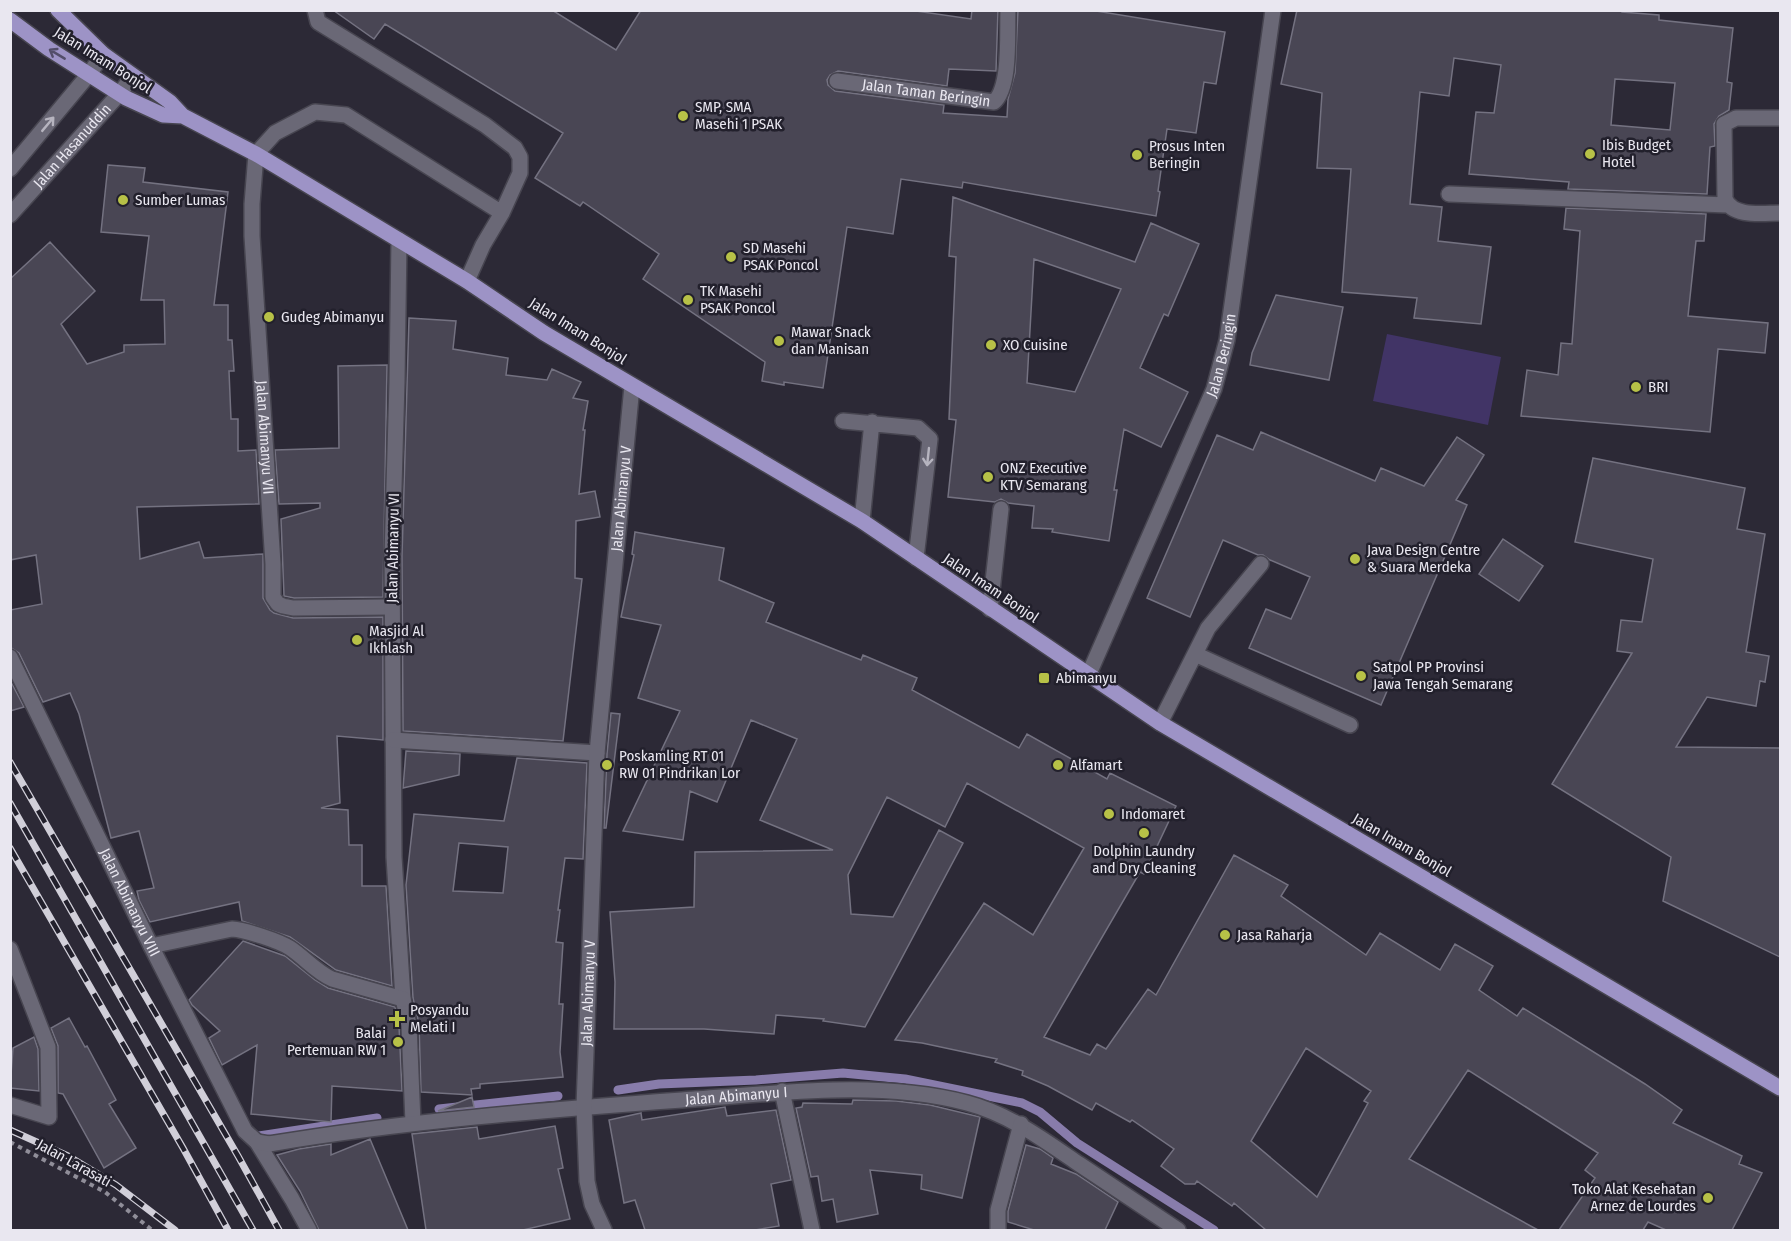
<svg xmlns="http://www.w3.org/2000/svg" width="1791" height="1241" font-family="'Fira Sans Condensed',sans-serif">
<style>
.green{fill:#413466}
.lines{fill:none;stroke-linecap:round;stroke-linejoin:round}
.stream{stroke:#887cab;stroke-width:9}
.building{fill:#494654;stroke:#747281;stroke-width:1.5;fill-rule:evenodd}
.lane-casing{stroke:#474550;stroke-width:18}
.street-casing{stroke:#474550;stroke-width:18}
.secondary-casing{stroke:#474550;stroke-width:18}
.primary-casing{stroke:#474550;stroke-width:18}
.path{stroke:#908e99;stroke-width:4;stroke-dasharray:4.5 4.5;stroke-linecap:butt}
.lane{stroke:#6a6876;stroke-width:15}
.street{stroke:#6a6876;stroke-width:15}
.secondary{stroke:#6a6876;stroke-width:15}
.primary{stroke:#9d93c6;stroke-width:15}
.rail-casing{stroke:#d1cfd9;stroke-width:7}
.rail{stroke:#22202c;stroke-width:4.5;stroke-dasharray:14;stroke-linecap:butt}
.oneway{stroke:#534e6a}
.oneway2{stroke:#b6b4bf}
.poi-dot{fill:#b7c147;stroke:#22202c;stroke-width:2}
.labels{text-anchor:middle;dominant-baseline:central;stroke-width:5;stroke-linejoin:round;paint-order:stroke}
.street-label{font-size:15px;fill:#e9e7f0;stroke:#22202c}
.poi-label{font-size:15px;fill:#e9e7f0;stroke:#22202c;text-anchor:start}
</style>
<rect width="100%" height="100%" fill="#2c2936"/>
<path class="green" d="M1387,334L1501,357L1488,425L1373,401Z"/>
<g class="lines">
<path class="stream" d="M618,1090L659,1084L756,1080L843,1073L905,1079L1022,1103L1040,1112L1077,1143L1214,1230
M439,1109L558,1096
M259,1136L377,1118"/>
</g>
<path class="building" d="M333,10H552L616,50L641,10H909L971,19L972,10H998L996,71L949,69L947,86L838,71L830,75L827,80L828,85L835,91L944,105L943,113L1007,117L1008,99L1015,73L1018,10H1090L1225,32L1216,84L1204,82L1196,133L1167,129L1158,191L1160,192L1156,216L963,182L962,188L901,179L893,234L847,227L823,388L784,382V385L762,381L765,362L643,279L659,254L583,202L580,206L535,178L563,133L385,24L374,39Z
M1297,10H1622V12L1659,15V20L1733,28L1727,82L1732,83L1729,110L1719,116L1714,124L1715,146L1710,147L1707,194L1568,189L1569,182L1469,174L1476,112L1494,113L1501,65L1454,58L1449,96L1420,92L1410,204L1442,207L1438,241L1491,247L1481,324L1414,318L1417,298L1342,292L1351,169L1317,168L1322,93L1281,84ZM1615,79L1675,83L1670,130L1611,125Z
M108,165L145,168L143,182L228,192L214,305H228V340H232L234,371H229L231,419H238V451L256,450L259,504L137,507L140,559L199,542L204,558L263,554V598L270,610L274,613L293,618L383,617V740L337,736L340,803L321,808L348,810L349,845H362V886H386L392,986L336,970L290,937L242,921L239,902L150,922L139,900L137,891L154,888L139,831L111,838L79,714L70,693L43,702L19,653L10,647V610L42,604L36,555L10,560V279L50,242L95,291L61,324L87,364L124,352V345L165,344L164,300H141L149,236L101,232Z
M953,197L1135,262L1151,223L1199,244L1168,316L1164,314L1140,368L1188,392L1161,447L1124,429L1114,490H1117L1109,541L1052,532L1053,529L1032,528L1034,506L1008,503L1001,499L995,502L948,497L956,420L949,419L956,257L949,256ZM1034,259L1121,289L1075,392L1027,383Z
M1566,208L1706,214L1704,241H1696L1688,316L1768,323L1765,353L1718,349L1710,432L1521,416L1527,370L1558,375L1561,343L1572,344L1580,231L1564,229Z
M1276,295L1343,307L1329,380L1250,365L1252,353Z
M409,318L456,321L453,349L508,358L506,375L547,380L552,369L581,382L573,398L588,401L583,430H585L579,494L595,491L600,517L576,521L575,578L582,579L563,741L403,731L402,556Z
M387,365L383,597L294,598L284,596L281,519L320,508V503L279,504L275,450L339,448L338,366Z
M1261,432L1375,481L1381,468L1424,486L1457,437L1484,455L1456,500L1467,505L1381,705L1249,648L1266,609L1291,619L1310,577L1270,560L1263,555H1258L1223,540L1190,617L1147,598L1217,435L1253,450Z
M1593,458L1745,488L1737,529L1765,534L1746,652L1769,656L1765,682L1760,681L1756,706L1707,697L1676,747L1780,748V957L1663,901L1671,857L1552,784L1632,653L1617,651L1621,620L1642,622L1653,559L1575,542Z
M635,532L724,548L719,580L774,603L766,622L861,660L863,655L917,678L912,690L1019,748L1027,734L1107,779L1110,773L1176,806L1144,874L1140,872L1044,1037L1090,1055L1097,1044L1106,1049L1148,989L1156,995L1234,855L1288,885L1281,896L1366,955L1380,933L1440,970L1455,944L1493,966L1479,990L1517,1016L1523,1008L1645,1084L1682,1110L1673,1123L1742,1156L1739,1164L1762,1173L1732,1230H1666L1648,1222L1643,1230H1559L1595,1178L1585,1170L1598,1153L1468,1070L1409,1159L1538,1230H1266L1234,1203L1232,1206L1197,1181L1195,1184H1185L1161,1166L1174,1149L1132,1120L1130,1122L1096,1103L1092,1110L1048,1086L1022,1075L1023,1071L995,1062L997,1059L922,1043L895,1040L984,903L1033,935L1084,848L967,783L945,827L887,797L848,875L851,914L893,917L939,830L963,843L865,1027L823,1021L824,1019L776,1015L774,1034L704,1029H614L615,982L610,912L694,907L695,852L833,850L760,820L797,739L751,720L717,802L690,791L683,840L623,831L680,711L638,698L661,625L621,617L634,555L632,554ZM1306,1048L1371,1091L1364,1101L1368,1103L1317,1197L1251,1141Z
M1503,539L1543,566L1519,601L1479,574Z
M10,680L24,707L10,711Z
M611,713L620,714L606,828H604L607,754Z
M406,751L460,754L459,775L403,788Z
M517,758L587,763L583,859L565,858L558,910H560L556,942L563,943L559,1004H563L560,1052L563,1077L480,1084V1088L471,1089L472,1095L421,1092L419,1024L413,998L406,885L414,814L504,821ZM459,843L508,847L503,893L453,891Z
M243,941L285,956L315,980L328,988L395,1007L399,1026L402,1091L332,1086L331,1122L251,1114L257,1045L222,1065L209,1038L220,1031L192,1005L189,1000Z
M69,1018L85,1047L87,1046L116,1100L109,1104L136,1148L104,1168L63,1094L58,1093V1046L51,1028Z
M34,1037L38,1049L39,1091L10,1088L13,1048Z
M472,1097L474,1107L438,1111Z
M853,1100L896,1101L930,1105L980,1117L962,1198L921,1189L922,1175L870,1170L878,1214L837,1222L833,1199L822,1201L818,1176L811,1177L796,1108L802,1107L803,1103L852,1104Z
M725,1107L727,1116L776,1110L791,1180L771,1184L779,1226L755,1230H645L635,1200L624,1203L609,1120L641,1113L642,1120Z
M555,1126L563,1168L558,1169L570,1219L523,1230H426L412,1134L477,1127L479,1139Z
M370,1139L408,1230H319L300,1191L277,1155L299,1149L331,1144V1155Z
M1026,1145L1040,1149L1053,1158L1051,1164L1076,1174L1118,1202L1105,1230H1034L1008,1222V1211Z"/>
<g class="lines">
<g class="lane-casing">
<path id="lane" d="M315,10L318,22L485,125L515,148L520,157V173L502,213L483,245L467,281
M1780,118H1736L1724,124L1725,199C1733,218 1763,213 1780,213
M256,154L275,133L315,112L346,115L502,213
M1449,194L1727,205
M843,421L918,428L930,439L916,558
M862,521L872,422
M990,609L1001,509
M1195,654L1350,725
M1160,723L1208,628L1261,564"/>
</g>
<g class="street-casing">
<g id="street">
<path id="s1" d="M837,81L994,102C1011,87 1007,33 1008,10"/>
<path id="s2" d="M256,154L252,204V236L273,564V597L278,604L283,606L293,608L391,607"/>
<path d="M399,240L397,382L392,556L394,857L403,999L409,1025L413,1123"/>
<path id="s3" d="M10,657L151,946L245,1131L257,1142L292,1199L309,1230"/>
<path id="s4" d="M1088,676L1214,389L1227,340L1273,10"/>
<path d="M393,740L597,753"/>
<path d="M151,946L232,929C246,930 279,941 290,948C305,958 316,972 332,979L403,999"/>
<path d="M10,949L48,1047L49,1117L10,1105"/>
<path d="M782,1091L812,1230"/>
<path id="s5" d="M257,1142L269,1144C406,1121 544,1110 682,1100C776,1094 874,1079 967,1103C1009,1114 1044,1140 1079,1164C1112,1186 1145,1208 1178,1230"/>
<path id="s6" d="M604,1230L592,1204L587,1181L584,1107L597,753L632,386"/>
<path d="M998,1230V1210L1021,1124"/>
</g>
</g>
<g class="secondary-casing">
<g id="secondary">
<path d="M10,169L90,73L103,54"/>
<path id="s7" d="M10,215L120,93L133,76"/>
</g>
</g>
<g class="primary-casing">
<path id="primary" d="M58,10L103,54L170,102L183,116L256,154L467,281L544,333L862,521L1160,723L1780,1088
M10,20L49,49L126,98L163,115L183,116"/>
</g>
<path class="path" d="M10,1142L105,1192L152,1230"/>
<use href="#lane" class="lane"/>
<use href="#street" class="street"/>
<use href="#secondary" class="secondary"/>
<use href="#primary" class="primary"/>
<g class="rail-casing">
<path id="rail" d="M10,762L238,1156L279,1230
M10,803L253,1230
M10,848L183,1148L228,1230
M10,1130L68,1156L116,1185L175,1230"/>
</g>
<use href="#rail" class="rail"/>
</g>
<defs><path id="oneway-shaft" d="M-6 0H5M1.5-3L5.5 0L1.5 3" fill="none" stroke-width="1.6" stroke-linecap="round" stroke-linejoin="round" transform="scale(1.5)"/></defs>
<use class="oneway" href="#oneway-shaft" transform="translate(57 54) rotate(-149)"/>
<g class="oneway2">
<use href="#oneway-shaft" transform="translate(48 124) rotate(-50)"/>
<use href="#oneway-shaft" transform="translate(928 457) rotate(96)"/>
</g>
<g class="poi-dot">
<circle cx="683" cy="116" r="6"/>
<circle cx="1590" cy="154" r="6"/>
<circle cx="1137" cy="155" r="6"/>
<circle cx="123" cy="200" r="6"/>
<circle cx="731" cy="257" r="6"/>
<circle cx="688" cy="300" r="6"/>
<circle cx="269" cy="317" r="6"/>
<circle cx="779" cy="341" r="6"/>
<circle cx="991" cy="345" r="6"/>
<circle cx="1636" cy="387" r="6"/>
<circle cx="988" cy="477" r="6"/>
<circle cx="1355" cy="559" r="6"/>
<circle cx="357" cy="640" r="6"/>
<circle cx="1361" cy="676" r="6"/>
<rect x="1038" y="672" width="12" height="12" rx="3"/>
<circle cx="607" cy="765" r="6"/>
<circle cx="1058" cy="765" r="6"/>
<circle cx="1109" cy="814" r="6"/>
<circle cx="1144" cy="833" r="6"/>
<circle cx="1225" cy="935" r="6"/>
<path d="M394 1010h6v6h6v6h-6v6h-6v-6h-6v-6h6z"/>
<circle cx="398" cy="1042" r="6"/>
<circle cx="1708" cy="1198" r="6"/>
</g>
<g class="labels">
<g class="street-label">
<text transform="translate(103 60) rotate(32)">Jalan Imam Bonjol</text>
<text stroke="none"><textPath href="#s1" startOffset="90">Jalan Taman Beringin</textPath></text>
<text stroke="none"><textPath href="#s7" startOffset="93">Jalan Hasanuddin</textPath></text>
<text transform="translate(578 331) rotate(32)">Jalan Imam Bonjol</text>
<text stroke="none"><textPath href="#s4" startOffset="348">Jalan Beringin</textPath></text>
<text stroke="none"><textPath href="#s2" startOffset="284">Jalan Abimanyu VII</textPath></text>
<text stroke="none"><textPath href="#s6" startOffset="736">Jalan Abimanyu V</textPath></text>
<text transform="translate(393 548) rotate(-89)">Jalan Abimanyu VI</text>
<text transform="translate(991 588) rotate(34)">Jalan Imam Bonjol</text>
<text transform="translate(1402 845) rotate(30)">Jalan Imam Bonjol</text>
<text stroke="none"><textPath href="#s3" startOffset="273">Jalan Abimanyu VIII</textPath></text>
<text stroke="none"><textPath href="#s6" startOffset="240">Jalan Abimanyu V</textPath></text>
<text stroke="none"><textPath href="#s5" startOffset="482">Jalan Abimanyu I</textPath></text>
<text transform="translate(74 1163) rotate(29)">Jalan Larasati</text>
</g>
<g class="poi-label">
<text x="695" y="107">SMP, SMA<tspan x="695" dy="17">Masehi 1 PSAK</tspan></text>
<text x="1602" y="145">Ibis Budget<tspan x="1602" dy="17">Hotel</tspan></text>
<text x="1149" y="146">Prosus Inten<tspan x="1149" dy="17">Beringin</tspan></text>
<text x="135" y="200">Sumber Lumas</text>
<text x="743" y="248">SD Masehi<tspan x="743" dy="17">PSAK Poncol</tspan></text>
<text x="700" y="291">TK Masehi<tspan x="700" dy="17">PSAK Poncol</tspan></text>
<text x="281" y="317">Gudeg Abimanyu</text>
<text x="791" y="332">Mawar Snack<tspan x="791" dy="17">dan Manisan</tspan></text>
<text x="1003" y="345">XO Cuisine</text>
<text x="1648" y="387">BRI</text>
<text x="1000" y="468">ONZ Executive<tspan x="1000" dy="17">KTV Semarang</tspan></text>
<text x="1367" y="550">Java Design Centre<tspan x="1367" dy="17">&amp; Suara Merdeka</tspan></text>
<text x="369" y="631">Masjid Al<tspan x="369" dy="17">Ikhlash</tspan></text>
<text x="1373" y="667">Satpol PP Provinsi<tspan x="1373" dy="17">Jawa Tengah Semarang</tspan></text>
<text x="1056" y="678">Abimanyu</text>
<text x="619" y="756">Poskamling RT 01<tspan x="619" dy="17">RW 01 Pindrikan Lor</tspan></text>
<text x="1070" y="765">Alfamart</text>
<text x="1121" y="814">Indomaret</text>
<text x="1144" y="851" text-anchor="middle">Dolphin Laundry<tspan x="1144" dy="17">and Dry Cleaning</tspan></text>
<text x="1237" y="935">Jasa Raharja</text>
<text x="410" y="1010">Posyandu<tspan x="410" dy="17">Melati I</tspan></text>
<text x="386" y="1033" text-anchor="end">Balai<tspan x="386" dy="17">Pertemuan RW 1</tspan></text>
<text x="1696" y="1189" text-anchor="end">Toko Alat Kesehatan<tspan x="1696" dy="17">Arnez de Lourdes</tspan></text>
</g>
</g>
<rect width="1791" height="1241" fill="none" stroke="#e9e7f0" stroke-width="24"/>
</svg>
